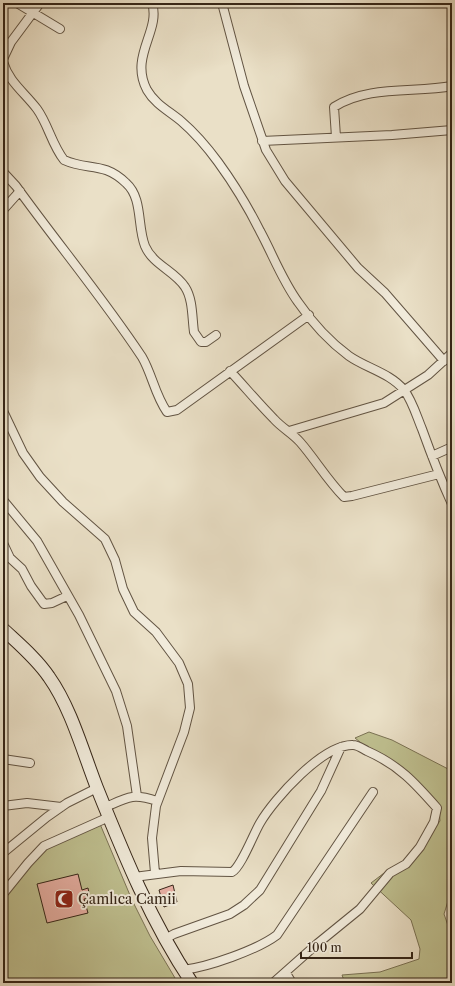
<svg xmlns="http://www.w3.org/2000/svg" width="455" height="986" font-family="'Libre Caslon Text',serif">
<style>
.green{fill:#bfc090;stroke:#7a7254}
.building{fill:#e6aea2;stroke:#352517}
.lines{fill:none;stroke-linecap:round;stroke-linejoin:round}
.street-casing{stroke:#625443;stroke-width:10}
.secondary-casing{stroke:#352517;stroke-width:14}
.street{stroke:#f1ebdb;stroke-width:8}
.secondary{stroke:#f1ebdb;stroke-width:12}
.labels{text-anchor:middle;dominant-baseline:central;stroke-width:4;stroke-linejoin:round;paint-order:stroke}
.poi-label{font-size:14px;fill:#352517;stroke:#f1ebdb;text-anchor:start}
</style>
<rect width="100%" height="100%" fill="#eae0c7"/>
<filter id="stains"><feTurbulence type="fractalNoise" baseFrequency=".005" numOctaves="4"/><feColorMatrix values="0 0 0 0 .2 0 0 0 0 .09 0 0 0 0 .02 0 0 0 .5 -.17"/></filter>
<radialGradient id="worn" r=".72"><stop offset=".6" stop-color="#630" stop-opacity="0"/><stop offset="1" stop-color="#630" stop-opacity=".3"/></radialGradient>
<path class="green" d="M369,732L392,740L452,771V888L444,914L452,937V983H345L342,975L380,972L419,959L420,949L411,920L371,883L388,870L409,861L440,821L439,806L355,738Z
M100,824L132,900L150,936L178,983H3V885L37,851Z"/>
<path class="building" d="M78,874L82,890L88,888L90,898L84,899L88,913L47,923L37,884Z
M173,885L177,902L164,907L159,890Z"/>
<g class="lines">
<g class="street-casing">
<path id="street" d="M17,3L60,29
M152,3C161,31 129,56 147,90C155,104 169,111 181,121C195,133 207,147 218,162C234,184 248,207 260,231C273,255 282,280 298,302C311,321 330,342 349,356C366,368 390,373 404,390C412,400 417,417 422,429C431,454 441,480 452,504
M222,3L244,86L266,150L285,181L358,268L385,293L444,361
M3,59L11,42L40,3
M3,62C9,82 24,92 37,109C48,124 52,145 64,160C88,171 103,161 126,183C143,198 137,226 145,246C153,265 175,271 185,287C193,299 192,318 194,332L201,342H206L216,335
M336,137L334,107C368,85 414,93 452,86
M262,141L392,135L452,130
M3,172L16,186C57,243 103,298 142,357C152,374 155,395 167,412L177,410L309,315
M3,210L20,191
M230,371C245,387 259,404 274,419C282,428 292,433 300,442C315,459 327,480 344,497L352,496L439,474
M3,411L23,453L40,477L63,502L105,539L115,560L123,589L134,612L156,632L179,663L188,684L190,708L184,732L156,806L152,838L155,873
M289,431L384,403L428,375L452,353
M432,456L452,447
M3,500L37,541L79,615L116,691L127,726L137,796
M3,543L10,558L22,569L31,586L44,604L52,603L67,596
M3,759L30,763
M3,806L27,803L61,807
M106,807C128,797 133,793 157,801
M3,853L47,817L67,803L97,788
M134,877L181,871L232,872C241,867 253,835 260,823C274,799 323,744 353,745C358,745 363,749 367,751C399,765 415,783 437,808L434,822L420,847L406,864L390,873L360,909L317,944L273,983
M3,894L28,863L44,846L109,817
M165,939L174,934L230,914L244,905L260,890L321,791L341,747
M183,970C208,967 257,950 277,935L373,792
M286,973L292,983"/>
</g>
<g class="secondary-casing">
<path id="secondary" d="M3,629C19,644 37,659 49,677C71,708 83,752 97,788C124,855 151,922 192,983"/>
</g>
<use href="#street" class="street"/>
<use href="#secondary" class="secondary"/>
</g>
<defs>
<g id="mosque-square" transform="scale(1)"><rect x="-9" y="-9" width="18" height="18" rx="4" fill="#8f2418" stroke="#f1ebdb"/><path d="M3.5-4.9A6 6 0 1 0 3.5 4.9A5 5 0 1 1 3.5-4.9Z" fill="#fff"/></g>
</defs>
<g fill-rule="evenodd">
<use href="#mosque-square" x="64" y="899"/>
</g>
<g class="labels">
<g class="poi-label">
<text x="78" y="899">Çamlıca Camii</text>
</g>
</g>
<rect width="455" height="986" fill="none" stroke="#eae0c7" stroke-width="16"/>
<rect x="4" y="4" width="447" height="978" fill="none" stroke="#352517" stroke-width="2"/>
<rect x="8" y="8" width="439" height="970" fill="none" stroke="#352517"/>
<path d="M301 952v6h111v-6" fill="none" stroke="#352517" stroke-width="2"/>
<text x="307" y="952" font-size="12" fill="#352517" stroke="#f1ebdb" stroke-width="3" paint-order="stroke">100 m</text>
<rect width="100%" height="100%" filter="url(#stains)"/>
<rect width="100%" height="100%" fill="url(#worn)"/>
</svg>
